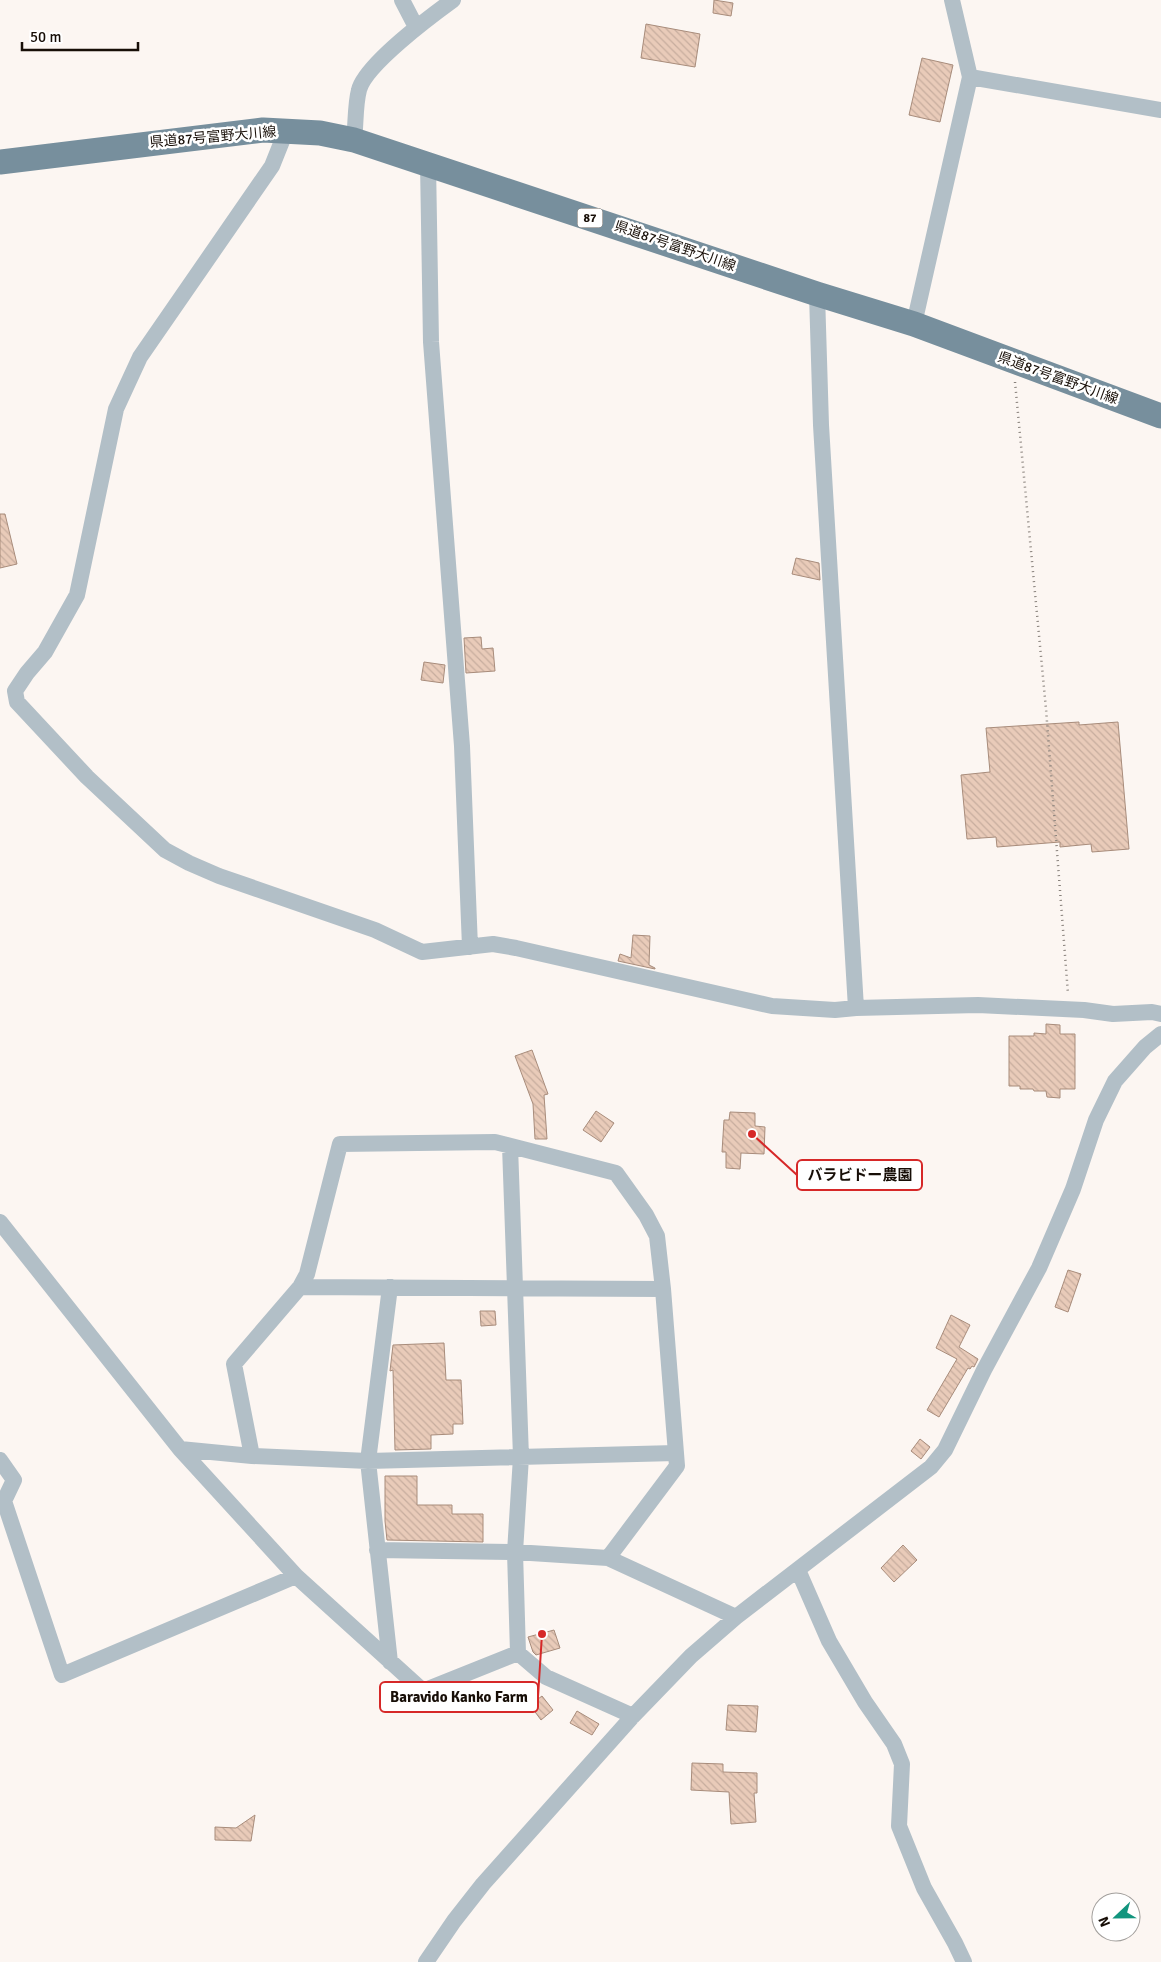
<svg xmlns="http://www.w3.org/2000/svg" width="1161" height="1962" font-family="Signika,'Noto Sans JP',sans-serif">
<style>
.building{fill:url(#building-back-hatch);stroke:#a88c7b}
.lines{fill:none;stroke-linecap:round;stroke-linejoin:round}
.path{stroke:#88817b;stroke-width:2.5;stroke-dasharray:1 4;stroke-linecap:butt}
.minor{stroke:#b2bfc7;stroke-width:16}
.primary{stroke:#778f9d;stroke-width:25}
.labels{text-anchor:middle;dominant-baseline:central;stroke-width:5;stroke-linejoin:round;paint-order:stroke}
.shield{fill:#fff;stroke:#5d5651;stroke-width:1}
.shield-label{font-size:12px;font-weight:bold;fill:#170e07}
.street-label{font-size:14px;fill:#170e07;stroke:#fff}
.leader{fill:none;stroke:#d62828;stroke-width:2}
.callout-dot{fill:#d62828;stroke:#fff;stroke-width:2}
.callout{fill:#fff;stroke:#d62828;stroke-width:2}
.callout-label{font-size:15px;text-anchor:middle;font-weight:bold;fill:#170e07}
</style>
<defs>
<pattern id="building-back-hatch" width="6" height="6" patternUnits="userSpaceOnUse" patternTransform="scale(1.25)"><rect width="6" height="6" fill="#e9cbb9"/><path d="M-1 5l2 2M0 0l6 6M5-1l2 2" fill="none" stroke="#c7ad9e"/></pattern>
</defs>
<rect width="100%" height="100%" fill="#fcf6f2"/>
<path class="building" d="M714,0L733,3L731,16L713,13Z
M646,24L700,34L695,67L641,58Z
M922,58L953,65L940,122L909,115Z
M0,514H5L17,564L0,568Z
M796,558L819,563L820,580L792,574Z
M481,637L482,649L493,648L495,671L466,673L464,638Z
M424,662L445,665L443,683L421,680Z
M1079,722V725L1118,722L1129,849L1092,852L1091,844L1060,847V842L997,847L996,837L967,839L961,775L990,772L986,728Z
M633,935L650,936L649,965L655,968V969L618,961L620,954L631,958Z
M1046,1024L1060,1025V1034H1075V1089H1060V1098L1047,1097L1046,1091H1034L1033,1089H1020V1086H1009V1036H1034V1033L1046,1034Z
M532,1050L548,1094L544,1095L547,1139H535L533,1104L515,1056Z
M596,1111L614,1123L601,1142L583,1130Z
M730,1112L755,1113V1126L765,1127L764,1154L741,1153L740,1169L726,1168V1152H722L724,1120H729Z
M1068,1270L1081,1274L1068,1312L1055,1307Z
M480,1311H495L496,1325L481,1326Z
M951,1315L970,1325L959,1347L978,1359L974,1367L972,1366L970,1369L968,1368L939,1417L927,1410L957,1359L936,1348Z
M444,1343L446,1380H461L463,1424H453V1434L431,1435V1449L395,1450L393,1370L390,1371L393,1345Z
M920,1439L930,1447L921,1459L911,1451Z
M385,1476H417V1505H452V1514H483V1542L387,1540L385,1521Z
M903,1545L917,1560L894,1582L881,1568Z
M554,1630L560,1648L536,1655L533,1652L528,1637Z
M542,1696L553,1710L541,1720L530,1705Z
M728,1705L758,1706L756,1732L726,1730Z
M577,1711L599,1724L592,1735L570,1723Z
M692,1763L723,1764V1772L757,1773V1793H754L756,1822L731,1824L729,1792L691,1790Z
M255,1815L251,1841L215,1840V1827L236,1828Z"/>
<g class="lines">
<path class="path" d="M1015,382L1046,709L1068,994"/>
<path class="minor" d="M402,0L416,27
M970,77L1161,110
M286,131L272,166L140,357L116,409L77,595L45,652L27,673L15,691L17,702L87,777L165,850L189,863L219,876L375,930L422,952L493,944L516,948L772,1006L835,1010L856,1008L978,1005L1084,1010L1113,1014L1152,1012L1161,1014
M354,140C356,124 355,105 359,90C365,65 431,16 453,0
M428,163L431,342L462,746L470,947
M817,294L821,425L856,1008
M914,324L970,77L952,0
M510,1146L521,1457L515,1552L518,1653L546,1677L633,1716
M0,1222L180,1449L296,1576L423,1691L518,1653
M300,1287L663,1289
M390,1287L368,1461L390,1662
M180,1449L252,1456L368,1461L676,1453
M252,1456L234,1364L300,1287L307,1274L340,1144L495,1142L616,1173L646,1215L657,1236L663,1289L677,1466L608,1558
M0,1460L14,1480L4,1501L62,1675L296,1576
M377,1550L515,1552L608,1558L736,1617
M798,1570L829,1641L865,1702L894,1744L902,1764L899,1826L924,1888L955,1943L964,1962
M426,1962L454,1921L483,1884L633,1716L691,1656L736,1617L931,1467L945,1450L984,1370L1039,1268L1073,1189L1096,1120L1115,1081L1145,1047L1161,1034"/>
<path class="primary" d="M0,162L263,130L320,133L354,140L817,294L914,324L1161,416"/>
</g>
<g class="labels">
<rect class="shield" x="577.5" y="208.5" width="25" height="19" rx="4"/>
<g class="shield-label">
<text x="590" y="218">87</text>
</g>
<g class="street-label">
<text transform="translate(213 137) rotate(-5)">県道87号富野大川線</text>
<text transform="translate(675 246) rotate(19)">県道87号富野大川線</text>
<text transform="translate(1058 378) rotate(20)">県道87号富野大川線</text>
</g>
</g>
<path class="leader" d="M752 1134L797 1175M542 1634L538 1697"/>
<g class="callout-dot">
<circle cx="752" cy="1134" r="5"/>
<circle cx="542" cy="1634" r="5"/>
</g>
<g class="callout">
<rect x="797" y="1160" width="125" height="30" rx="5"/>
<rect x="380" y="1682" width="158" height="30" rx="5"/>
</g>
<g class="callout-label">
<text x="860" y="1180">バラビドー農園</text>
<text x="459" y="1702">Baravido Kanko Farm</text>
</g>
<g transform="translate(1116 1917) rotate(248)"><circle r="24" fill="#ffffff" stroke="#a29f9c"/>
<path d="M0-4L9 19L0 12L-9 19Z" fill="#12957e"/>
<text y="-8" font-size="14" font-weight="bold" text-anchor="middle" fill="#170e07">N</text>
</g>
<path d="M22 42v8h116v-8" fill="none" stroke="#170e07" stroke-width="2.5"/>
<text x="30" y="42" font-size="15" fill="#170e07" stroke="#ffffff" stroke-width="4" paint-order="stroke">50 m</text>
</svg>
